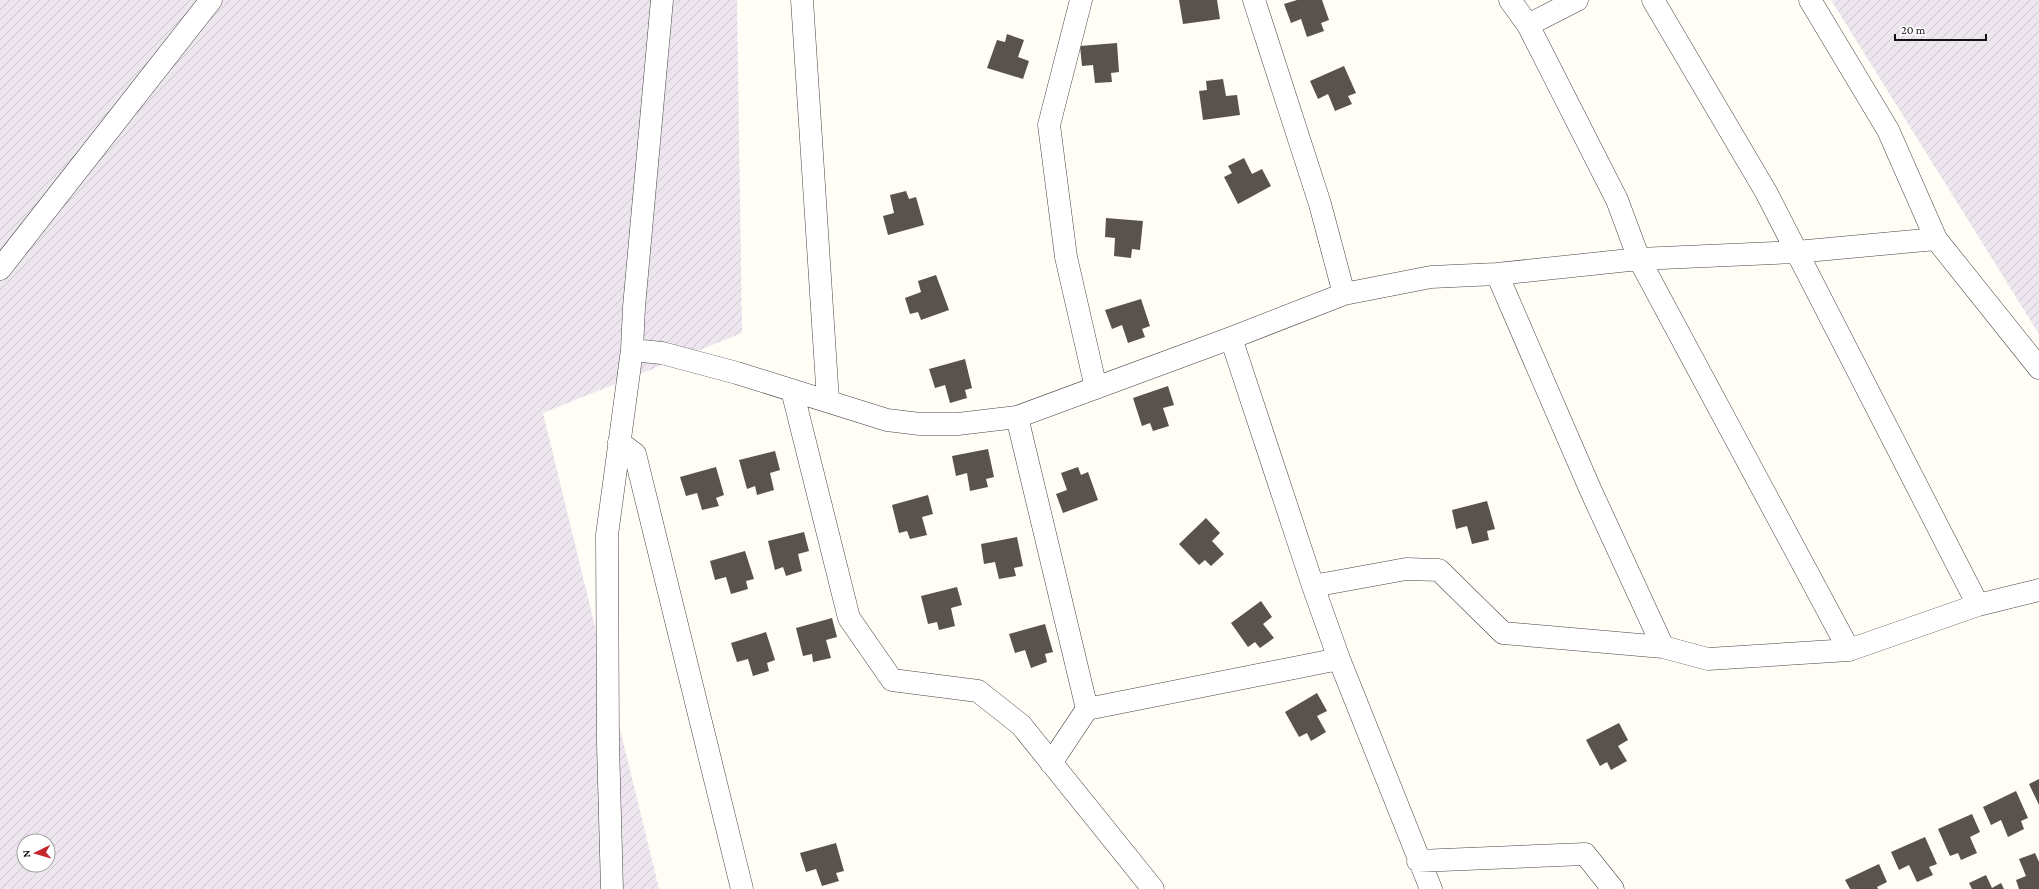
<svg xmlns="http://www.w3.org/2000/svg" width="2039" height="889" font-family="'Crimson Pro',serif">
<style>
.industrial{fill:url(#industrial-furrows);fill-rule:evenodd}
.building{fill:#5a524d}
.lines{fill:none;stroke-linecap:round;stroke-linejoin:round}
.minor-casing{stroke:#444;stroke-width:23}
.minor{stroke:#fff;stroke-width:22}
</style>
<defs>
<pattern id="industrial-furrows" width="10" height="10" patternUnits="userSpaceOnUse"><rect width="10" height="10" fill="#eee6ef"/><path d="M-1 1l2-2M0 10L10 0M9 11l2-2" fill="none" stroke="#cbc4cc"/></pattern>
</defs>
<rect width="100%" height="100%" fill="#fffdf5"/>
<path class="industrial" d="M0,0H737L742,333L543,413L659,889H0ZM24,841H48V865H24Z
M1831,0H2039V334Z"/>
<path class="building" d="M1179,0H1217L1220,19L1183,24Z
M1297,0H1322L1329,20L1321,23L1324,31L1307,37L1301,19L1291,23L1284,4Z
M1007,34L1024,40L1018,57L1029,61L1023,79L987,68L997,40L1005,42Z
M1117,43L1119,72L1111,73L1112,82L1095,83L1093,65L1082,66L1080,46Z
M1344,66L1356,93L1348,96L1352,104L1335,111L1328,94L1318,99L1310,81Z
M1223,79L1226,96L1237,95L1240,115L1203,120L1199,91L1207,90L1206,81Z
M1244,158L1252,174L1262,169L1271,186L1238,204L1224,177L1232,173L1228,166Z
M906,191L909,199L916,197L924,225L888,235L883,216L894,213L890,195Z
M1106,218L1143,221L1140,250L1132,249L1131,258L1114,256L1115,238L1105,237Z
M936,275L949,310L921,320L918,312L910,314L905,298L921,292L918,281Z
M1141,299L1150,326L1142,329L1145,337L1128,343L1122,325L1112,329L1105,310Z
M965,359L972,388L965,390L967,398L950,403L945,385L935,388L929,369Z
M1168,386L1174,405L1163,408L1169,426L1153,431L1150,423L1142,426L1133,398Z
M988,449L994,477L986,479L988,487L970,491L967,473L956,476L952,456Z
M775,451L780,470L770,473L774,490L757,495L755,486L747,489L739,460Z
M716,467L724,495L716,498L719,506L702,510L697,493L686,496L680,477Z
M1078,467L1081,475L1088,472L1098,500L1063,513L1056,494L1067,490L1061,473Z
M928,495L933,514L922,517L927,535L910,539L907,531L899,533L892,505Z
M1487,501L1495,529L1487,531L1489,540L1472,544L1467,526L1456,529L1452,510Z
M1206,518L1220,533L1212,541L1224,554L1211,566L1205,560L1199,565L1179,544Z
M804,532L809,551L798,554L802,571L786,576L783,567L775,570L768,541Z
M1017,537L1023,566L1014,568L1016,576L999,579L995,562L984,564L981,544Z
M745,551L754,579L746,581L748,589L731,594L726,577L715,580L710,561Z
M957,587L962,605L951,608L955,626L939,630L937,622L928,624L921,596Z
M1261,601L1272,617L1263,624L1274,638L1260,648L1255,642L1248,647L1231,623Z
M832,618L837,637L826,640L831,658L813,662L812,654L803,656L796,628Z
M1045,624L1053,652L1045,654L1047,662L1031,668L1025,650L1015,653L1009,634Z
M766,632L775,660L767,663L769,671L753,676L748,659L737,662L731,643Z
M1317,693L1327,711L1317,716L1326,732L1311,741L1307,733L1299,737L1285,712Z
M1619,723L1628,740L1618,746L1627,761L1611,770L1607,762L1600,766L1586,740Z
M2039,779V805L2029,784Z
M2016,791L2028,818L2021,821L2024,829L2008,837L2001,820L1991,825L1983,807Z
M1972,814L1980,832L1970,837L1977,853L1961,860L1958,853L1950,856L1938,829Z
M1925,837L1937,864L1929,867L1933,875L1917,882L1909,865L1899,870L1891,852Z
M836,843L844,871L836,873L839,881L822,886L816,869L806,872L800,853Z
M2035,853L2039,862V889H2019L2016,880L2026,876L2019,859Z
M1879,864L1887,882L1877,887L1878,889H1850L1845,880Z
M1986,875L1992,888L2001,883L2004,889H1972L1969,883Z"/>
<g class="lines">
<g class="minor-casing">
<path id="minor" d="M802,0L828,401
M1081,0L1049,125L1066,257L1096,388
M1254,0L1320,204L1344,294
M1510,0L1528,25L1617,200L1639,259L1849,650
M1653,0L1766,192L1978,605
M1810,0L1888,130L1936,239L2039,368
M1528,25L1577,0
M0,269L211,0
M1497,274L1591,491L1663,647
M1231,338L1313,586L1339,659L1431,889
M632,350L662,353L737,373L887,420L920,424H958L1017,417L1231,338L1344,294L1431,277L1497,274L1639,259L1796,252L1936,239
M792,390L849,618L892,680L978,691L1021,725L1153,889
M1017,417L1087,709
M619,442L635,454L742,889
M1313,586L1406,569L1439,570L1503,633L1663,647L1708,659L1849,650L1978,605L2039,590
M1051,763L1087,709L1339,659
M1418,861L1585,854L1613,889
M612,889L608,744L607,535L632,350L634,307L662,0"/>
</g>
<use href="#minor" class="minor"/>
</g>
<g transform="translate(36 853) rotate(265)"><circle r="19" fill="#ffffff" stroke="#a0a0a0"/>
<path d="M0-3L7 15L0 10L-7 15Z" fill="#c4262e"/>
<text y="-6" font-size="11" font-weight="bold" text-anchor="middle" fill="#111111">N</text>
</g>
<path d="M1895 34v6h91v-6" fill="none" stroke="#111111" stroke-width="2"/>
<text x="1901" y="34" font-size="12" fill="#111111" stroke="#ffffff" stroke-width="3" paint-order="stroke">20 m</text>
</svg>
